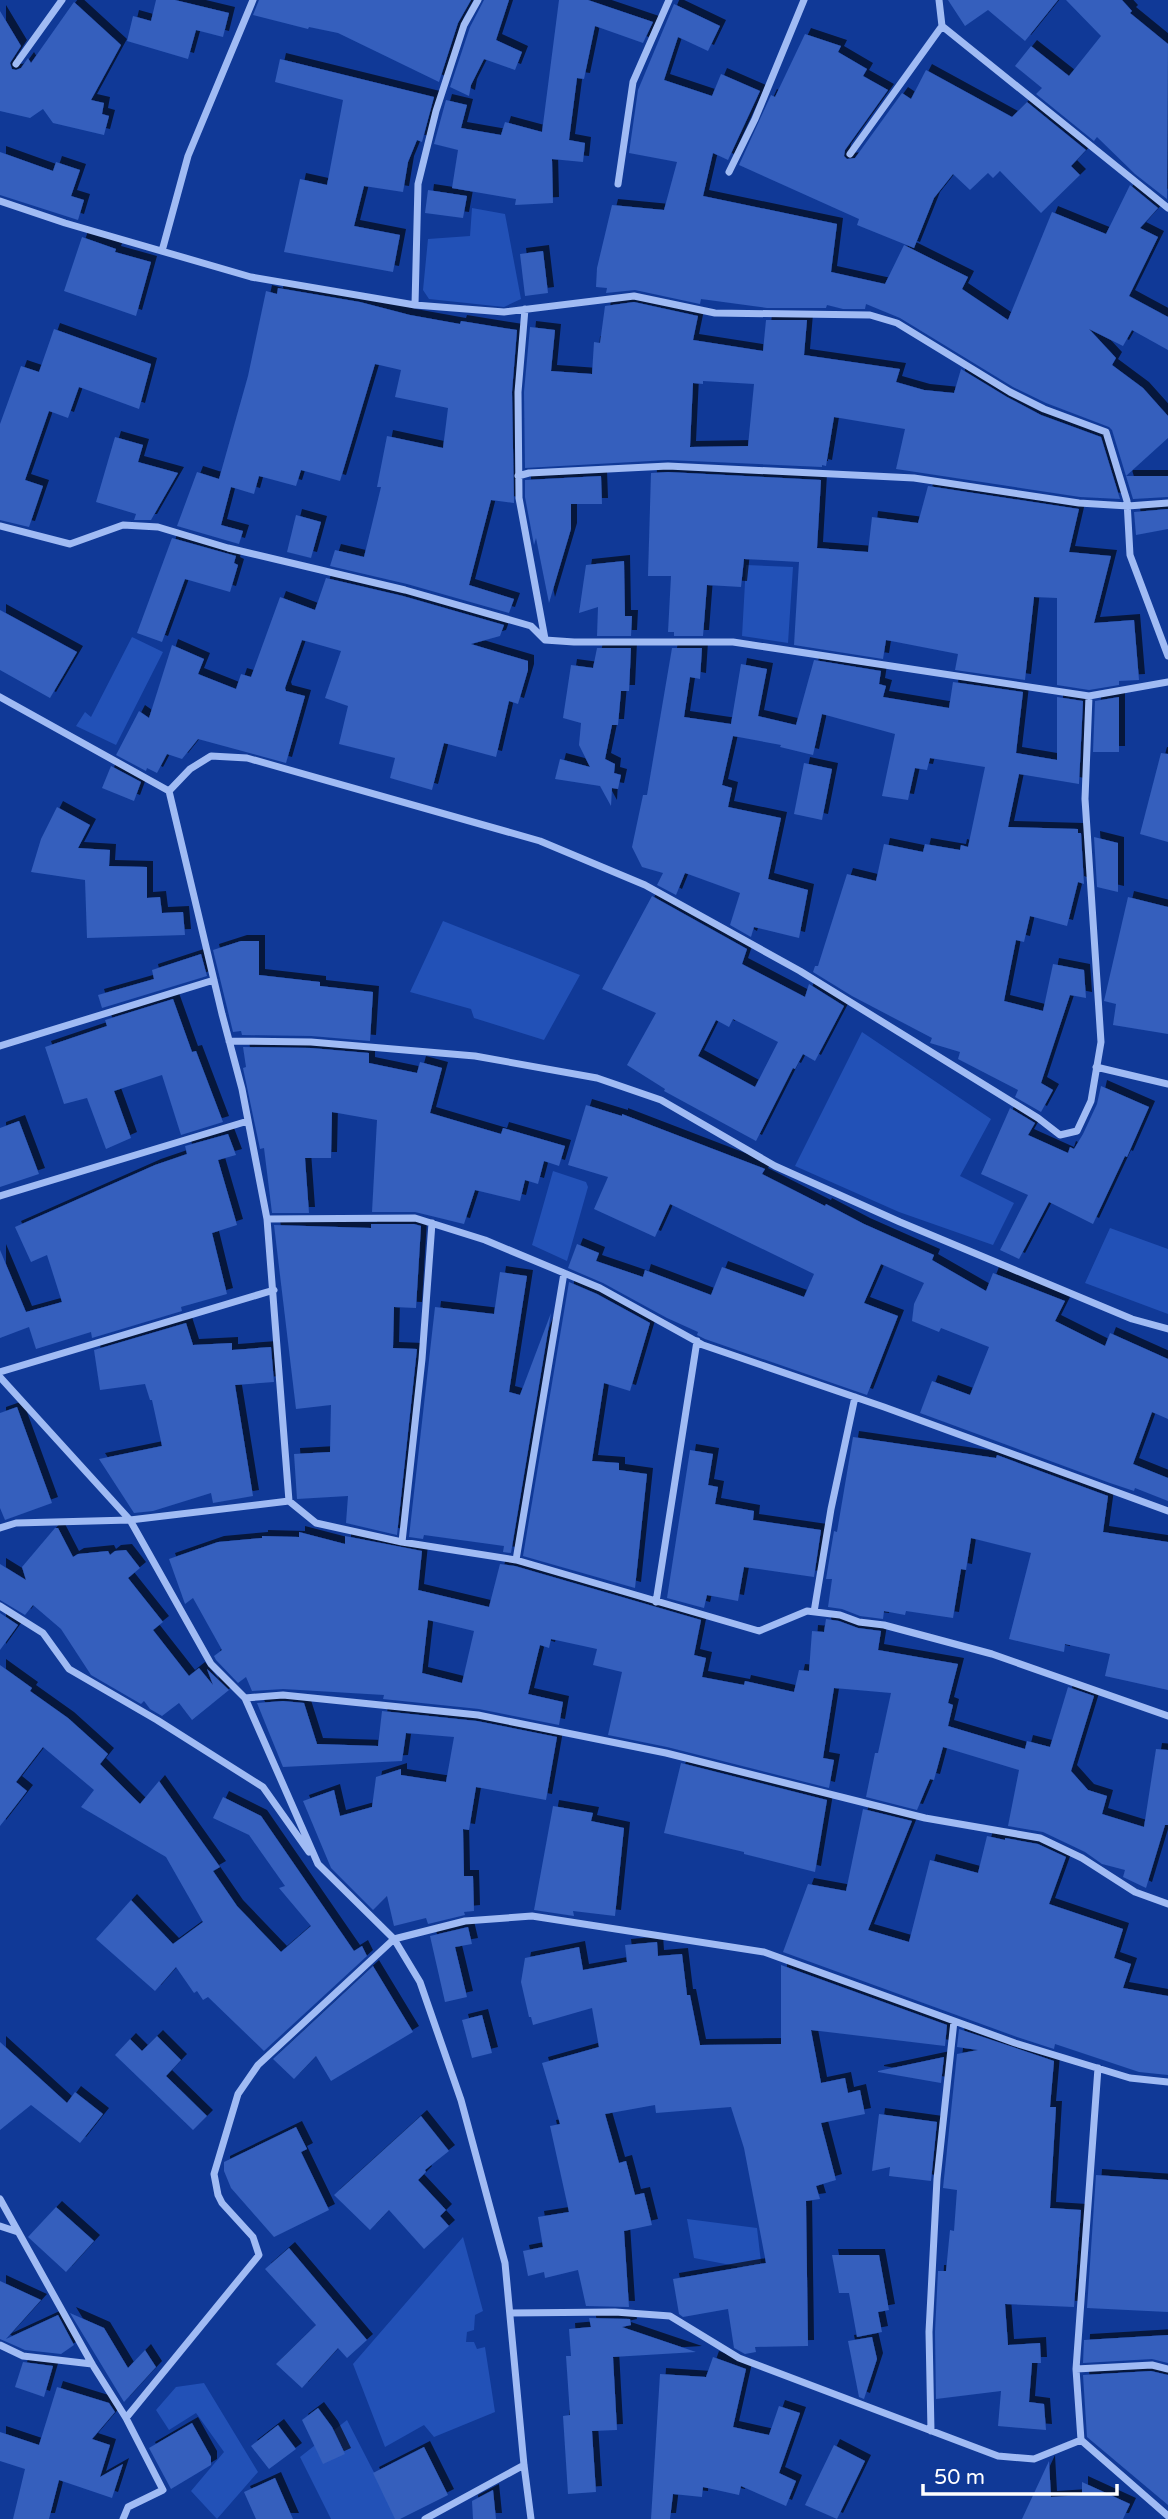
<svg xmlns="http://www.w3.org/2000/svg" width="1168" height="2519" font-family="'Varela Round',sans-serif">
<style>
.green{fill:#2251b7}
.building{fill:#345fbd;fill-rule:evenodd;filter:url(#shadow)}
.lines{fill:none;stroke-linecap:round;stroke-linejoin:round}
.minor{stroke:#a0bbf4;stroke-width:7}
</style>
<defs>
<filter id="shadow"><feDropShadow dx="6" dy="-6" stdDeviation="0" flood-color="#0009"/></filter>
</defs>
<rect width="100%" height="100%" fill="#103997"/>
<path class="green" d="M472,208L505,214L521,299L504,307L429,299L423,290L428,239L470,236Z
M746,565L793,567L788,643L742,636Z
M132,637L163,652L116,745L76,726L85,712L91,717Z
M443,921L580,975L544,1040L474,1018L471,1009L410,992Z
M862,1032L991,1119L960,1176L1014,1203L993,1245L899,1212L795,1166Z
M553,1171L586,1182L588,1187L567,1261L532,1245Z
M1110,1228L1168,1249V1314L1085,1283Z
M687,2219L757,2228L762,2271L694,2258Z
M463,2237L483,2311L475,2315L474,2330L467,2332L466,2342H474L477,2349L485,2347L495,2412L434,2437L424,2425L385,2447L353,2364Z
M204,2383L258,2472L217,2519L191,2491L224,2452L196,2413L169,2430L156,2410L176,2387Z
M347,2420L398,2519H331L300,2457Z"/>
<path class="building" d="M156,0H175L229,13L223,37L196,30L188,59L127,41L133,16L151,21Z
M259,0H471L458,23L439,82L338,33L309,27L308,29L253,15Z
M484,0H509L496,40L522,52L515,70L484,59L471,85L469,96L450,87L470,27Z
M559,0H588L653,22L643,43L595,26L584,79L577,78L569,140L585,143L583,162L552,159L553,203L515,205L516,199L452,188L458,150L434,144L446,100L467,105L461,128L501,135L505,122L542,132Z
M948,0H1058L1025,41L988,10L965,26Z
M1066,0H1122L1132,11L1130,13L1168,44L1167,199L1135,174L1097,137L1094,141L1036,94L1042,88L1015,66L1031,46L1069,76L1101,36Z
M74,2L121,45L91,100L104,103L102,114L109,116L104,135L53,123L43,109L30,118L0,111V11L21,46L10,63L12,69L16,70L21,68L28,58L31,63Z
M674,4L720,26L708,51L678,37L664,80L712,96L721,74L760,91L728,160L713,153L703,196L837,224L831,272L885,284L904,245L968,277L962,289L1008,320L1052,212L1106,234L1130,185L1158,208L1140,228L1158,237L1129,296L1168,317V350L1132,330L1123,346L1089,329L1116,358L1112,365L1143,388L1168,416V438L1126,476L1112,430L1109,427L1046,403L1013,387L900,318L866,304L865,309H843L827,305L826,308H767L701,299L700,304L635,290L606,293L607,288L596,287L597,268L612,205L664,210L677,162L629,153L638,90Z
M805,34L841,46L838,52L867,69L863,76L888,90L845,150L844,156L847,159L855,158L902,93L911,99L926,70L1012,117L1027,102L1086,150L1071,166L1080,175L1041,213L1000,171L993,178L988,173L970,190L953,174L934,198L914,248L857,225L859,219L739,165L771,95L775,97Z
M280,59L434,97L422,142L417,140L408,162L403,192L364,186L354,226L400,235L393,272L284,252L300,179L327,185L343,100L275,82Z
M0,152L53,171L56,162L80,170L71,196L84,200L78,220L0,195Z
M428,190L467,196L463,218L425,213Z
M82,237L116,249L115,252L151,262L136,316L64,291Z
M543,251L548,293L525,296L520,254Z
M278,288L360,302L410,315L460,324L461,321L517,330L512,392L514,503L491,500L469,585L514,599L509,613L407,584L330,566L335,550L364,557L381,487H377L387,436L443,448L448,408L395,397L401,370L375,364L340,481L301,470L296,486L259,476L254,494L231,487L221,525L243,531L239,544L177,526L197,472L219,479L248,376L266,291L277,294Z
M634,302L698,316L693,340L763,351L766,320H807L804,355L900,369L896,382L924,390L954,393L961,369L1007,397L1041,415L1101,437L1120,499L1080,497L896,469L905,429L834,417L826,466L822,465V467L668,460L525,468L524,392L530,327L555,330L551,371L592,374L594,342L600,343L605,306ZM703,381L754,384L748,446L690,447L693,383L703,384Z
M54,329L151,364L139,409L79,387L68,418L49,411L25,480L43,486L29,527L0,520V424L21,366L39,372Z
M115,437L143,445L138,462L178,473L151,520H134L136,514L96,502Z
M668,472L821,480L817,548L868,552L872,517L918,523L928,486L1079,509L1069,552L1111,556L1094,623L1134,620L1139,680L1119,681V685L1089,690L1057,685V598L1034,597L1025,680L955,670L958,654L886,640L883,659L794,645L799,562L744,559L741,587L707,585L703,636H674V632H668L671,576H648L651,473Z
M601,476L602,504H571V529L549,603L536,538L534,545L525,497V480Z
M1126,476H1168V497L1133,499Z
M1168,509V529L1136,535L1134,512Z
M296,515L321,522L311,558L287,552Z
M172,538L236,556L234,563L238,565L230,592L185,579L162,642L137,633Z
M624,561L625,616H632L631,636H597L598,607L579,613L586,565Z
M326,578L403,596L504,625L500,636L471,644L528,661V670L518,704L509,701L496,757L444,743L432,790L390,778L395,758L339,744L348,706L325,698L341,651L302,640L285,688L286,691L305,696L286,763L198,739L182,759L167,754L157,773L147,768L146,771L116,755L139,711L149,718L172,645L204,659L198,674L236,689L241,674L251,677L280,597L315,610Z
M0,610L77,652L50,698L0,670Z
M597,648H631L629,691H621L618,725H612L605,759L615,764L614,773L621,775L618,789L612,788L611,806L600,786L555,779L560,759L590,767L579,745L581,723L563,718L571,665L593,668Z
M672,648H702L700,679L690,677L684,717L731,724L741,664L767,669L758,716L796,725L814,660L881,671L879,684L886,686L883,697L949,708L953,682L1023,692L1016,753L1057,760V697L1083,701L1079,784L1019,774L1008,827L1078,829V833H1081L1084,884L1078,882L1067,926L1030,916L1024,942L1016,940L1004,1001L1043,1011L1053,964L1084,970L1086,998L1070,995L1041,1083L1053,1090L1041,1112L1015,1097L1018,1090L958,1059L960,1052L930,1043L932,1038L852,996L813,972L815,966H818L847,874L876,881L884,844L923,852L925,844L960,850L961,845L968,847L985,767L930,758L927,770L915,768L908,800L882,796L895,734L822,714L813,755L780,747L781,745L733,736L722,785L732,788L728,807L781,818L768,879L808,890L799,938L754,927L751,937L730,925L740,893L685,873L676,895L657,885L663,873L642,867L632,847L643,795H647Z
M1119,697V752H1093L1095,701Z
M1161,753L1168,754V842L1140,834Z
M804,763L832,769L822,820L794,814Z
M111,766L141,782L134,801L102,788Z
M57,807L90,825L78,848L110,850L109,866L147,867V898L160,897L162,913L183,912L185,935L87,938L85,880L31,872L41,839Z
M1094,837L1118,843V892L1097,887Z
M652,896L747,949L742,964L805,997L809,984L844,1006L815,1061L803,1054L795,1069L793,1068L756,1141L664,1091L665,1089L627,1065L656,1013L602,989ZM733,1019L778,1042L755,1087L698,1056L716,1020L729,1027Z
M1128,897L1168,907V1034L1113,1025L1116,1004L1104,1001Z
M241,941H259V975L320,982V986L373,992L370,1041L311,1036L242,1035L241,1031L233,1032L213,950Z
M201,954L207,976L102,1008L98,995L154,979L152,970Z
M173,999L192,1052L196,1051L223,1122L181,1135L162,1075L114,1091L131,1138L106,1149L87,1098L64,1104L45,1047L107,1026L105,1020Z
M243,1047L311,1048L369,1053V1063L417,1073L420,1062L442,1068L430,1113L501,1134L503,1128L565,1146L559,1166L544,1161L538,1184L525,1180L520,1201L475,1190L464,1224L415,1212H372L377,1120L332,1112L331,1158H305L309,1213H272L264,1148L260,1149L243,1068L246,1067Z
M1101,1086L1149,1107L1127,1157L1125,1156L1093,1224L1049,1202L1019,1259L1000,1250L1028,1195L981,1174L1010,1108L1035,1123L1028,1135L1068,1153L1070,1147L1074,1149L1083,1134L1097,1104Z
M586,1105L622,1116V1114L765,1169L762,1174L825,1206L826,1204L864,1224L934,1255L932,1260L986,1291L993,1273L1065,1301L1055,1321L1105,1346L1110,1333L1168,1359V1419L1152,1412L1133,1464L1168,1478V1501L1135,1488L1134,1491L1110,1483L920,1413L932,1381L970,1395L989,1347L941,1328L939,1332L912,1321L914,1304L924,1283L881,1264L864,1303L898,1316L867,1395L705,1339L697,1335L698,1332L667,1318L603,1283L568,1268L577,1244L599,1253L596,1261L643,1277L645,1270L711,1295L722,1267L804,1297L814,1274L670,1204L655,1237L594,1209L608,1177L568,1165Z
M19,1121L39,1174L0,1187V1128Z
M228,1134L236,1155L218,1160L237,1225L212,1233L227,1294L181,1307L182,1311L92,1338L91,1332L36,1349L29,1327L0,1338V1250L26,1312L62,1302L47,1255L31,1262L15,1227L155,1165L187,1154L185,1146Z
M371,1224H414L421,1226L416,1308L394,1307L393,1348L417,1349L397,1535L346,1523L348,1496L297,1499L294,1454L330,1452L331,1405L296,1409L274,1225L371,1228Z
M500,1272L527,1276L509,1392L520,1395L551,1313L511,1553L503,1552L504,1546L424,1535L423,1539L409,1537L435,1307L494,1314Z
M569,1282L597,1294L650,1323L630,1391L604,1383L592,1461L619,1463V1470L647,1474L635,1588L523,1556Z
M186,1323L193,1345L232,1343V1350L271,1347L274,1382L235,1385L253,1496L213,1503L211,1493L153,1511L134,1513L99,1459L162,1446L152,1400H150L145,1384L100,1390L94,1350Z
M17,1407L52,1503L5,1520L0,1508V1413Z
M853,1437L996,1458L997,1455L1108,1496L1103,1532L1168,1542V1690L1105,1676L1110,1654L1065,1644L1064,1652L1009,1639L1031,1553L971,1538L966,1570L961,1569L953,1618L906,1611L905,1615L884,1611L883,1619L860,1616L842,1609L828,1607L832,1579H826L834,1531L837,1532Z
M690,1450L713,1454L708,1485L718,1487L715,1504L754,1511L753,1520L821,1530L814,1577L744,1567L738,1601L707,1595L704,1608L667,1598Z
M55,1528H58L73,1557L78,1554L108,1551L110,1555L115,1551L126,1550L140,1568L128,1578L163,1622L153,1630L189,1676L199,1668L213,1685L207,1669L229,1690L192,1720L179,1703L162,1716L150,1709L144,1701L141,1704L91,1675L61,1629L33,1605L25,1615L0,1600V1564L26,1580L22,1567Z
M299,1532L345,1544V1536L422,1551L418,1590L489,1607L500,1564L515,1566L701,1620L694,1655L706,1658L702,1677L744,1685L745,1681L794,1692L799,1670L809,1671L812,1631L824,1632L826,1619L839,1621L858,1628L881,1631L878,1650L958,1664L948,1703L953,1705L948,1726L1025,1749L1027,1741L1050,1747L1068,1687L1094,1696L1071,1771L1088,1790L1107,1796L1102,1814L1144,1827L1156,1749L1168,1750V1825H1165L1146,1888L1123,1877L1125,1870L1102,1864L1085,1852L1043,1832L1008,1826L1019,1770L943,1747L934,1780L930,1779L917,1810L866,1797L875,1753H878L891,1693L834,1688L823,1758L834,1760L829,1788L667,1747L608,1735L622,1672L593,1665L597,1649L551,1639L549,1648L540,1645L528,1694L563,1702L559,1725L479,1709L383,1699L384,1695L283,1689L252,1691L246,1677L238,1683L216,1660L214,1656L222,1650L193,1598L185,1604L169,1559L218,1542L262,1538V1536L299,1537ZM428,1620L474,1631L462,1683L422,1673Z
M0,1613L18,1625L0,1650Z
M0,1665L32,1688L30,1691L68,1718L108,1754L100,1764L140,1804L159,1781L220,1867L213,1871L237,1906L281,1952L311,1926L279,1888L285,1886L249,1835L213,1818L223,1797L261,1816L354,1951L362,1946L367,1956L264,2051L208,1997L203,2000L197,1991L194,1993L176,1967L155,1991L96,1939L131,1900L173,1944L203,1922L166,1857L81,1807L94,1790L43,1747L16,1782L27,1791L0,1826Z
M283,1701L304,1703L317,1744L378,1746L382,1711L477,1721L557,1737L546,1800L476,1787L469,1830L463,1829L464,1876H473L474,1911L464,1912L465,1915L428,1924L426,1918L394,1926L387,1896L373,1910L331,1868L303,1801L334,1790L340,1816L372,1807L376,1777L401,1769V1775L446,1782L454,1737L406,1733L402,1761L283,1767L257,1703Z
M681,1763L827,1800L815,1872L744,1854V1852L664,1833Z
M553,1806L593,1813L591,1821L624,1828L615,1916L573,1911L574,1916L534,1910Z
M863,1809L912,1821L868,1930L909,1942L930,1860L978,1873L987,1836L1005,1840V1838L1038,1844L1066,1857L1049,1904L1123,1929L1114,1958L1131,1964L1123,1988L1168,1996V2075L1139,2072L1055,2044L1054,2049L1017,2037L783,1952L808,1884L846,1891Z
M468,1927L472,1944L455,1947L467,1997L445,2002L430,1936Z
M657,1942L658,1956L682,1954L687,1995H690L700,2045L781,2044V1965L947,2025L945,2046L811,2030L821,2083L845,2078L848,2093L860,2090L865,2114L821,2123L836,2180L816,2186L820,2199L806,2201L808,2346L755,2347L756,2352L745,2354L734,2348L728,2309L683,2317L679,2314L673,2279L766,2263L744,2148L731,2107L656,2113L655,2105L605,2114L619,2163L626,2161L635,2195L644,2193L652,2225L624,2231L629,2307L586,2306L578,2270L545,2278L544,2272L528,2276L523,2251L543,2247L538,2217L569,2212L550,2126L560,2124L542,2063L599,2047L592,2008L533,2025L531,2017H529L521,1982L525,1958L579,1947L583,1970L627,1962L625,1945Z
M373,1966L413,2032L331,2081L316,2056L294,2079L273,2059Z
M482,2015L492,2053L472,2058L462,2020Z
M959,2029L1054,2061L1050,2107H1056L1050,2208L1081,2210L1074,2307L1005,2304L1008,2345L1040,2343L1041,2363H1032L1029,2402L1044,2404L1046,2430L998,2426L1001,2391L936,2399L935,2332L938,2271H946L950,2230L954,2231L957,2190L943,2188L957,2054L978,2050L957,2047Z
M157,2036L181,2060L166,2076L207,2116L193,2130L115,2055L130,2039L142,2051Z
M0,2042L67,2103L75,2092L103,2114L80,2143L31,2105L0,2130Z
M944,2057L941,2083L878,2072V2071Z
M879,2114L937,2122L931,2181L889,2176L890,2167L872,2171Z
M421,2116L449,2151L425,2170L426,2172L418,2180L446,2210L440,2216L449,2226L424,2249L389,2210L370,2230L334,2195Z
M296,2127L307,2149L301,2152L329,2210L274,2237L231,2188L224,2171V2162Z
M1096,2175L1168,2180V2312L1087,2308Z
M56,2207L94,2241L66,2272L28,2237Z
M289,2248L367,2340L347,2358L338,2348L302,2388L276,2364L316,2325L265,2269Z
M832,2255H879L889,2310L878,2312L882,2332L857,2337L849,2293H839Z
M0,2281L41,2300L6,2339L58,2315L74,2345L61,2354L25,2350L0,2339Z
M70,2313L104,2328L128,2368L145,2350L156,2367L124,2402Z
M589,2318L630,2319L631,2325L622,2327L696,2352L613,2357L617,2430L592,2431L596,2492L568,2494L563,2416L570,2415L566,2356H571L569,2329L591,2327Z
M1168,2335V2363L1152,2359L1083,2363L1084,2340Z
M872,2337L877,2359L864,2399L859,2397L848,2341Z
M713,2357L746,2369L733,2427L769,2435L779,2406L800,2413L779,2473L796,2481L786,2506L741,2486L739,2495L703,2487L702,2497L673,2494L670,2519H651L660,2374L706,2377Z
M23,2362L53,2366L44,2397L15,2387Z
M1151,2371L1168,2375V2505L1087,2437L1083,2375Z
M57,2387L109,2403L115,2412L92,2439L110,2445L100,2477L123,2464L112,2498L59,2480L49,2519H13L25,2469L0,2461V2432L39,2445Z
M318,2408L332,2427L345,2454L323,2464L302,2420Z
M192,2423L211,2457V2465L171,2489L149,2448Z
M278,2425L296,2449L269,2469L251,2446Z
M834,2445L865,2461L837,2519L805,2505Z
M424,2447L448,2495L400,2519H395L373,2473Z
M1049,2461L1051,2497L1082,2495V2482L1130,2504L1123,2519H1022Z
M275,2478L293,2519H256L244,2492Z
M493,2490L496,2519H473L472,2501Z"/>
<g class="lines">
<path class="minor" d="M942,26L1168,208
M16,64L62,0
M850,154L942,26L939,0
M729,172L755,119L804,0
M618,184L633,82L669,0
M0,201L65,223L251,277L415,305L504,312L634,296L715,313L870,315L897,323L1010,392L1044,409L1106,432L1127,501L1130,555L1168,656
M162,251L188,156L253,0
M415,305L418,184L436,111L464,25L478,0
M525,309L518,392L519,498L545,639
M518,476L529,473L668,466L914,478L1079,503L1128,506L1168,503
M0,526L70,544L123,525L158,527L228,548L405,590L531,626L545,640L574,642H733L1089,696L1168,682
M0,697L169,791L222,1014L242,1089L267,1219L289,1501
M169,791L190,769L211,756L247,758L540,841L645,885L800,971L1038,1118L1060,1135L1077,1131L1091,1101L1101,1042L1085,799L1089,696
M229,1041L311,1042L475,1056L597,1078L661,1100L775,1166L900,1222L1132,1319L1168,1329
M0,1046L214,980
M1096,1067L1168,1084
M0,1196L248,1121
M267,1219L415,1218L485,1240L600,1288L703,1345L884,1407L1168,1511
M0,1372L274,1290
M0,1377L130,1520L211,1664L245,1698L318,1864L394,1939L420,1982L461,2100L505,2263L524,2465L531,2519
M0,1528L16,1523L130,1520L289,1501L316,1523L402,1542L516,1560L759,1631L807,1611L840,1615L859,1622L884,1625L992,1654L1168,1716
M402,1542L422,1359L432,1223
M516,1560L564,1273
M656,1602L697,1341
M0,1606L43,1633L69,1669L157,1720L263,1787L309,1852
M814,1612L831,1509L855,1397
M245,1698L283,1695L478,1715L666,1753L925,1818L1040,1838L1082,1858L1135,1892L1168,1904
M1098,2068L1076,2369L1081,2440L1168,2516
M0,2199L92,2364L126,2418L163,2490L128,2507L123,2519
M0,2226L18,2232
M510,2313L615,2312L670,2316L739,2358L998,2456L1034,2459L1081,2440
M0,2345L23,2356L92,2364
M1076,2369L1152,2365L1168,2369
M126,2418L259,2255L253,2237L222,2203L218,2195L214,2174L238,2094L258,2065L394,1939L465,1921L532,1916L764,1952L1015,2043L1130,2078L1168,2082
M931,2431L929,2332L937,2179L954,2021
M425,2519L524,2465"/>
</g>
<path d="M923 2484v10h194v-10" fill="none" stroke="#ffffff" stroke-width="3.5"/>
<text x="934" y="2484" font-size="21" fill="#ffffff" stroke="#103997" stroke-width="5" paint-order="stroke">50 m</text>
</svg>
